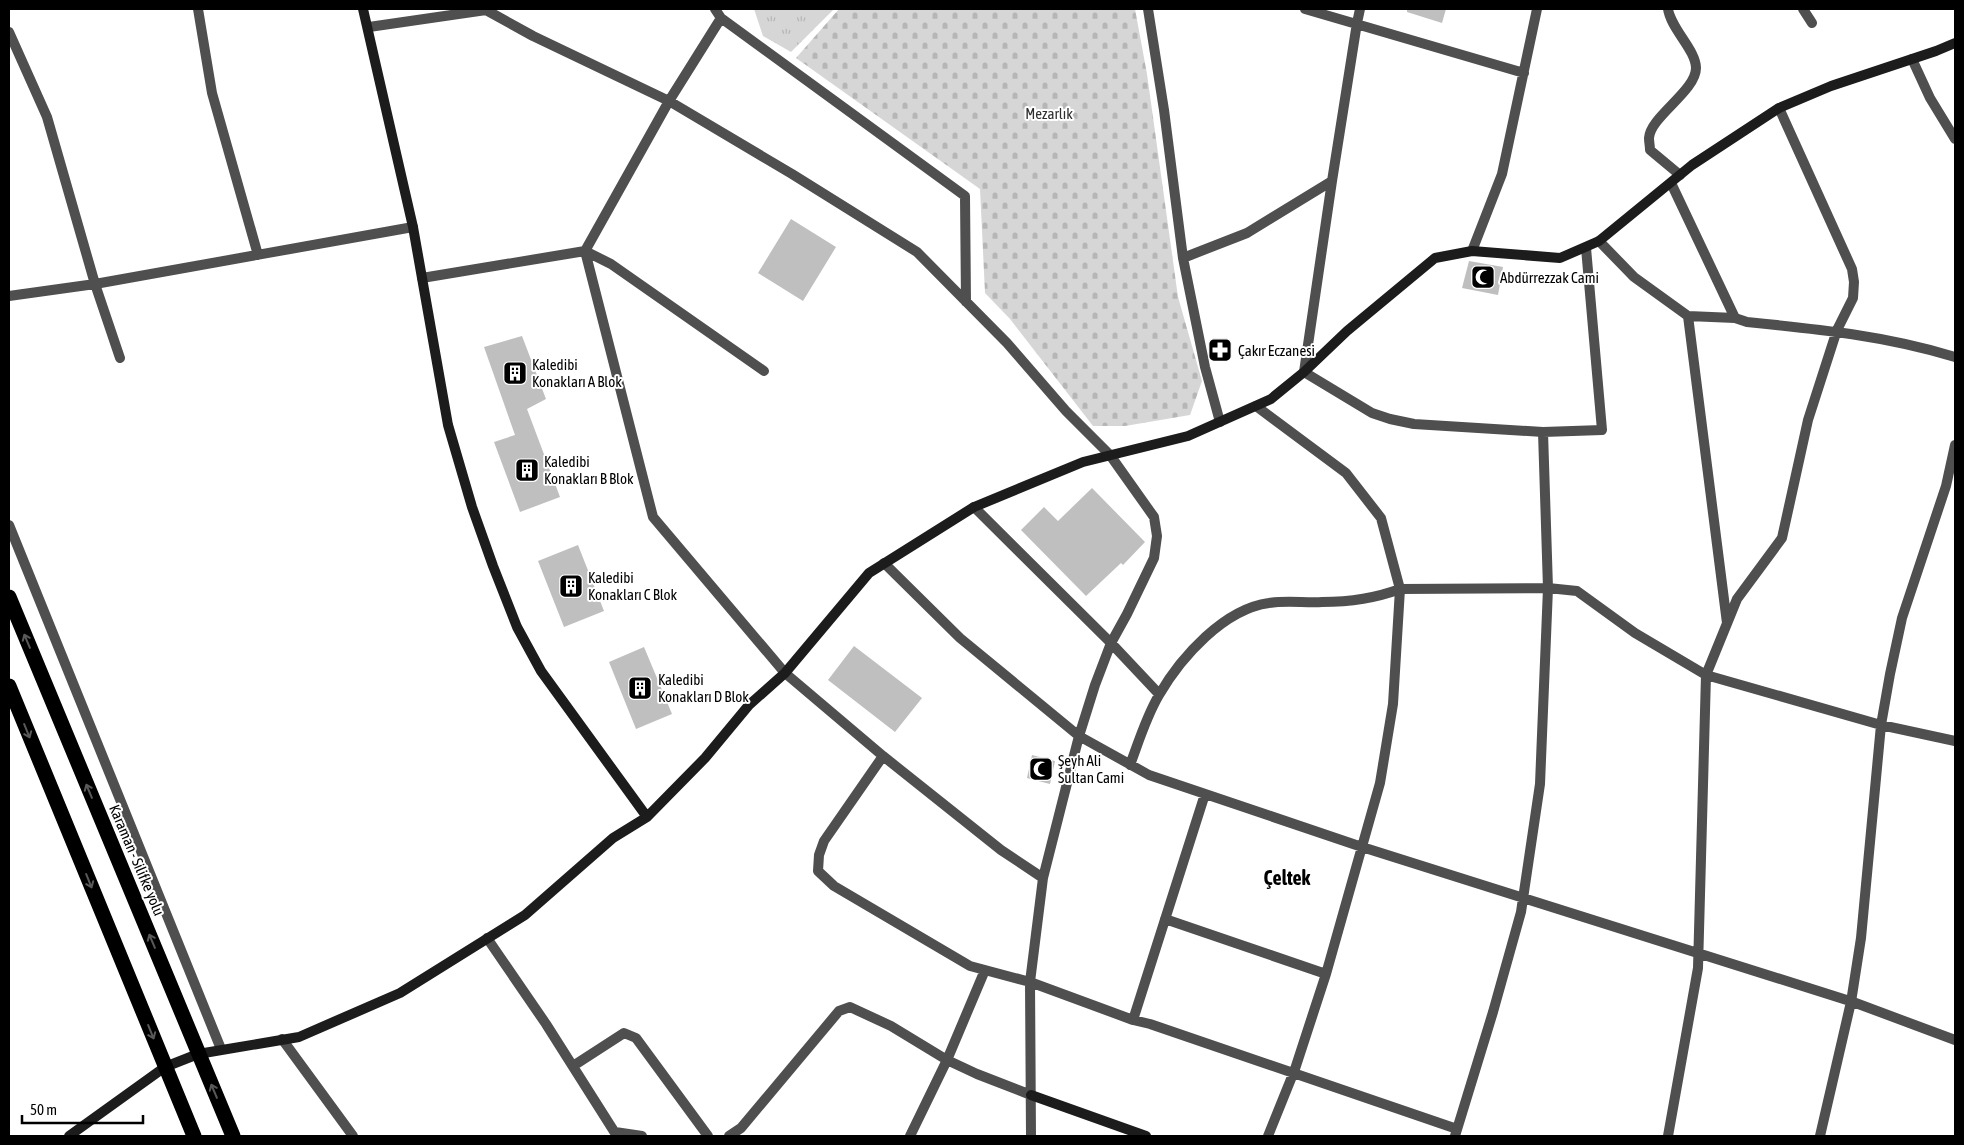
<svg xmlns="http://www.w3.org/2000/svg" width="1964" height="1145" font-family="'Asap Condensed',sans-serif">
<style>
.cemetery{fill:url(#cemetery-stones)}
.park{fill:url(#park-tufts)}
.building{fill:#bfbfbf}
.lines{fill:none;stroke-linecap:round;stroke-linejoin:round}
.street{stroke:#4f4f4f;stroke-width:10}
.secondary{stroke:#1c1c1c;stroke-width:10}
.highway{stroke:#000;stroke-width:15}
.oneway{stroke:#595959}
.labels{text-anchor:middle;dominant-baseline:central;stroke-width:4;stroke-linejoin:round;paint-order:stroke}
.park-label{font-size:15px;fill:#2d2d2d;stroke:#fff}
.poi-label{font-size:15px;fill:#000;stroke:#fff;text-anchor:start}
.street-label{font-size:15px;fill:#000;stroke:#fff}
.district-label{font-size:20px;font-weight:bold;fill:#000;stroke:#fff}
</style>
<defs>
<pattern id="cemetery-stones" width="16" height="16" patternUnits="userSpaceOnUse" patternTransform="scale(1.25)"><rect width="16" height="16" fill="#d6d6d6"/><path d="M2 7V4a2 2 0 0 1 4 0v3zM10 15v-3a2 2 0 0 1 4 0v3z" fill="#b6b6b6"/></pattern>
<pattern id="park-tufts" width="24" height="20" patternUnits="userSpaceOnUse" patternTransform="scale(1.25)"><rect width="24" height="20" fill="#d6d6d6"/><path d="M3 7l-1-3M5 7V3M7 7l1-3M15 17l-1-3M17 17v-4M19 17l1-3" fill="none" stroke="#b6b6b6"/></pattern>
</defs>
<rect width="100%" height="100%" fill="#fff"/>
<path class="cemetery" d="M839,9H1135L1147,74L1178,297L1202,381L1190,415L1125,426H1093L1010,319L985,293L980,189L796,58Z"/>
<path class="park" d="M754,9H834L791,52L763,36Z"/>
<path class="building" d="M1407,9H1446L1442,23L1407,12Z
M791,219L836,247L803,301L758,273Z
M1469,261L1503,267L1498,295L1462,288Z
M522,336L546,399L527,409L560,497L520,512L494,442L515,435L484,347Z
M1092,488L1145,542L1123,565L1121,563L1086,596L1021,530L1044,507L1058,521Z
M578,545L604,611L564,627L538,561Z
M854,646L922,698L895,732L828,680Z
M644,647L672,714L636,729L609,662Z
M1032,755L1055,761L1050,784L1027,778Z"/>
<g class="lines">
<path class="street" d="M198,9L212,93L258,255
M1148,9L1164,110L1183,258L1205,367L1220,422
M1305,9L1524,73
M1668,9C1671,29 1696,50 1696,68C1696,91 1650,117 1649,138C1649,142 1650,146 1650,150L1680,175
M1803,9L1812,23
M721,18L965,196L966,302
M369,27L486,10L533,36L669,101L792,174L917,252L1007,343L1066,411L1110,455L1154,517L1157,536L1154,558L1127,614L1111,643L1095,685L1079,736L1043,878L1030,982L1031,1136
M9,32L47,117L95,284L120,358
M1912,59L1930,98L1955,139
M1332,181L1304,372L1372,413L1390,419L1414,424L1543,432
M1671,183L1735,318
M1599,241L1634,277L1688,316L1735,318L1747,322C1818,329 1887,336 1955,357
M585,251L653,517L785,673L883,756L1001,850L1043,878
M585,251L611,264L764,371
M1472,251L1502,174L1537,9
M1183,258L1247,233L1332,181L1357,23L1360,9
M422,278L585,251L669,101L721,18L715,9
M9,296L95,284L413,227
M1688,316L1727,623
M1256,406L1346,473L1381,518L1400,589L1393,704L1380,783L1326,974L1295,1069L1268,1136
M974,507L1111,643L1159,694
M9,525L221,1049
M884,563L960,638L1079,736L1149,775L1362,847L1853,1002L1955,1040
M883,756L824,841L819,855L818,871L834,886L970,966L1030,982L1133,1020L1150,1024L1457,1129
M1130,765C1139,741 1146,717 1159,695C1181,657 1224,609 1269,603C1286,600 1305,603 1322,602C1348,602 1376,598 1400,589L1548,588L1577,591L1635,633L1706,675L1881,725L1955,741
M1165,919L1326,974
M487,938L546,1024L617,1136
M1133,1020L1205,794
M282,1039L353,1136
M573,1066L624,1033L636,1038L708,1136
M615,1132L642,1136
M729,1136L741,1128L839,1011L850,1007L891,1026L947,1060L977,1074L1031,1095
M910,1136L947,1060L985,970
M1455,1136L1493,1012L1521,912L1540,784L1548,588L1543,432L1602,430L1586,248
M1668,1136L1698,968L1706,675L1737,599L1782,538L1808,420L1837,330L1853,298L1854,282L1852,269L1779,108
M1820,1136L1851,1002L1861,938L1881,725L1890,674L1902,618L1946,486L1955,445"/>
<path class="secondary" d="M363,9L413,227L448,425L472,507L493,566L517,627L541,671L647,817
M1031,1095L1146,1136
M69,1136L165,1067L198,1054L299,1037L400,993L525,915L613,838L647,817L705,758L749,705L785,673L869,573L974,507L1083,462L1188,436L1271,399L1304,372L1347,331L1435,258L1472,251L1560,258L1599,241L1692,165L1779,108L1831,86L1936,51L1955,43"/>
<path class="highway" d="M9,597L233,1136
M9,686L194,1136"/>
</g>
<defs><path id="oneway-shaft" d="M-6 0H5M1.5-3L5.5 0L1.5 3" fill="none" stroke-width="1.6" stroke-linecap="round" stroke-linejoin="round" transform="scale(1.25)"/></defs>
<g class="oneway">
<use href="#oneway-shaft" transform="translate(27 641) rotate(-113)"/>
<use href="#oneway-shaft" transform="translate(27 731) rotate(68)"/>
<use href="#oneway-shaft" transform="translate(89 791) rotate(-113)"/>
<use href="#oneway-shaft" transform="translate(89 881) rotate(68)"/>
<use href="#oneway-shaft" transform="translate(152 941) rotate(-113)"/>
<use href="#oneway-shaft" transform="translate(151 1032) rotate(68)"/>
<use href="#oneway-shaft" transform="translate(214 1091) rotate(-113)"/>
</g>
<defs>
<g id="mosque-square" transform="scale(1.25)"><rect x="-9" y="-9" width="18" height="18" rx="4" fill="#000" stroke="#fff"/><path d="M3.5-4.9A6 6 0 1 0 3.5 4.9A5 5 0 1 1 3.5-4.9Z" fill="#fff"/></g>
<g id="pharmacy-square" transform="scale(1.25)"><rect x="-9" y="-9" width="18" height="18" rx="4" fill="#000" stroke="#fff"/><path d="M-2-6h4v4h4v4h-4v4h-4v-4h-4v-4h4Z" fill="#fff"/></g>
<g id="building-square" transform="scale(1.25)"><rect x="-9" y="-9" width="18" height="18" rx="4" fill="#000" stroke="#fff"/><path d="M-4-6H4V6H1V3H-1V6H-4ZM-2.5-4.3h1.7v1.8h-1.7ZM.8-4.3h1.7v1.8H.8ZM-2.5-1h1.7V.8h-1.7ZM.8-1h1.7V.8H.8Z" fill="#fff"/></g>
</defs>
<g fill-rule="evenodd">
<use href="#mosque-square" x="1483" y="277"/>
<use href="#pharmacy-square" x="1220" y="350"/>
<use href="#building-square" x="515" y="373"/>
<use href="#building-square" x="527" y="470"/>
<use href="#building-square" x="571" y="586"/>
<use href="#building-square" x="640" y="688"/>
<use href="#mosque-square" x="1041" y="769"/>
</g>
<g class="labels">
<g class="park-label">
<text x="1049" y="113">Mezarlık</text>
</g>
<g class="poi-label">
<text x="1500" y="277">Abdürrezzak Cami</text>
<text x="1238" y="350">Çakır Eczanesi</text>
<text x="532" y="364">Kaledibi<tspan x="532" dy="17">Konakları A Blok</tspan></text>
<text x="544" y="461">Kaledibi<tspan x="544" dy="17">Konakları B Blok</tspan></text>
<text x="588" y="577">Kaledibi<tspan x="588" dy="17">Konakları C Blok</tspan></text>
<text x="658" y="679">Kaledibi<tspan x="658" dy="17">Konakları D Blok</tspan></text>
<text x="1058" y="760">Şeyh Ali<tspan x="1058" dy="17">Sultan Cami</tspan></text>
</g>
<g class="street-label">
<text transform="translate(137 860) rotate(67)">Karaman - Silifke yolu</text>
</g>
<g class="district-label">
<text x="1287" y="877">Çeltek</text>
</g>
</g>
<rect width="1964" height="1145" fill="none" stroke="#000000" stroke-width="20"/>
<path d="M22 1115v8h121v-8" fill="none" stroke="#000000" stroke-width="2.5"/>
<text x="30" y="1115" font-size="15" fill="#000000" stroke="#ffffff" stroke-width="4" paint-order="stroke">50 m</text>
</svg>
